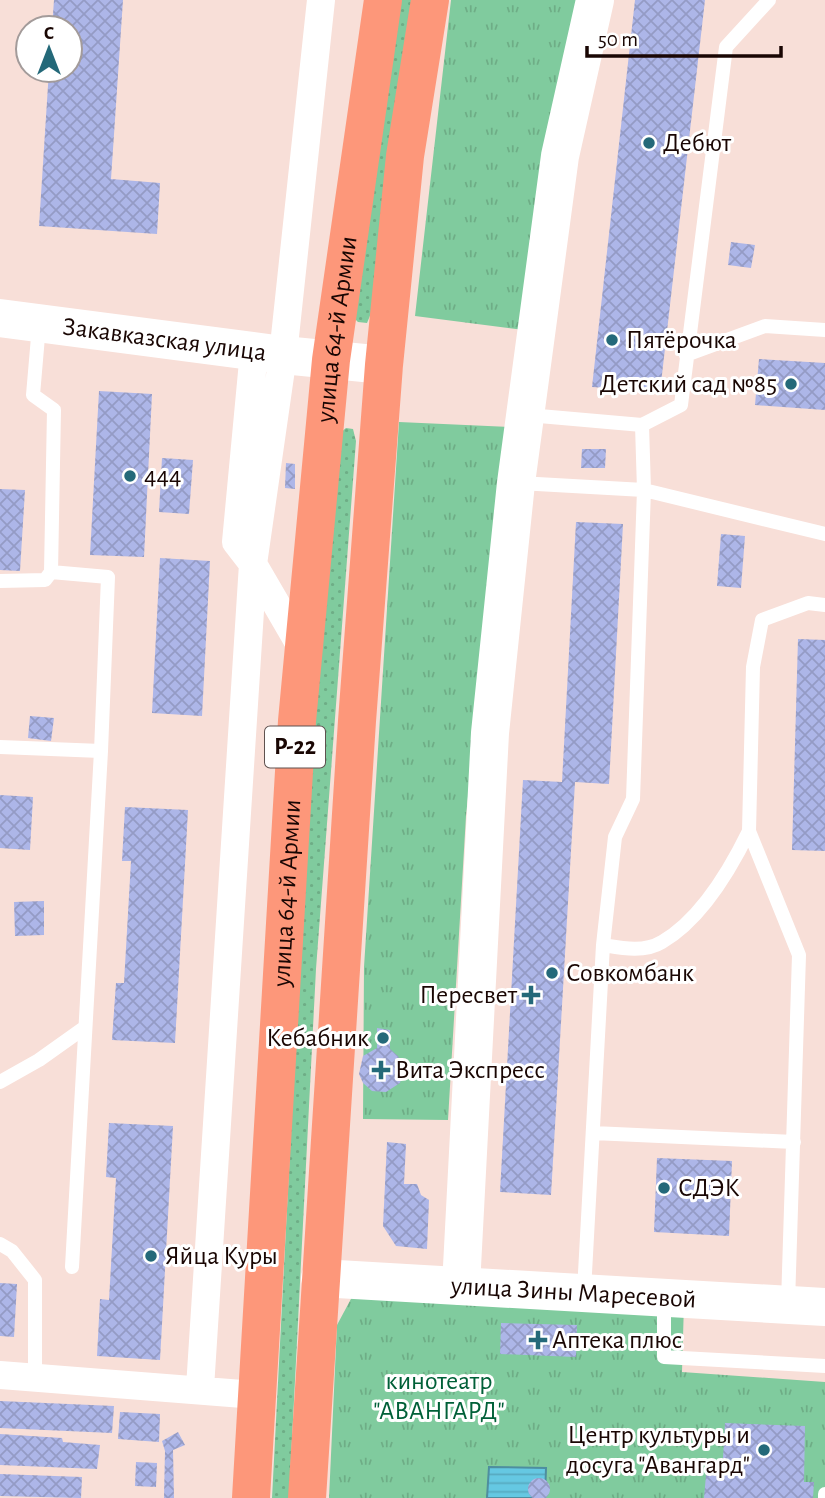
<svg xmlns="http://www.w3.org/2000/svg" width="825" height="1498" font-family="'Alegreya Sans',sans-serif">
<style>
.grass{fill:url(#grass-dots)}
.park{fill:url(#park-tufts)}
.water{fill:url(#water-rules);stroke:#4e8e9f;stroke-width:2}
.building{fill:url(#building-cross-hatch)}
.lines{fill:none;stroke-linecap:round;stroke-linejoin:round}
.lane{stroke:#fff;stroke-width:14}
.street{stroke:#fff;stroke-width:28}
.secondary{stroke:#fff;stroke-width:38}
.highway{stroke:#fd977a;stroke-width:38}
.poi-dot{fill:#246979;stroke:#fff;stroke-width:2.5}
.labels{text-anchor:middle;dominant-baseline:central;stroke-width:6;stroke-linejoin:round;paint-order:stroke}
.shield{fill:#fff;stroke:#5e514f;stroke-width:2}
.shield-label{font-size:24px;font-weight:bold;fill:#190603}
.poi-label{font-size:26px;fill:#190603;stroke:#fff;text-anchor:start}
.street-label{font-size:26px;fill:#190603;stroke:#fff}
.park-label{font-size:26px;fill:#006038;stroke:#fff}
</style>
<defs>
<pattern id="grass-dots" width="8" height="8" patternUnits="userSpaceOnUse" patternTransform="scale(1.75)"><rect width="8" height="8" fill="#80cb9e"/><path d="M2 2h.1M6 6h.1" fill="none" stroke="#6ead86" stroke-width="1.8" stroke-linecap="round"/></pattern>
<pattern id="park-tufts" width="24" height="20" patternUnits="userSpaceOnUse" patternTransform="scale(1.75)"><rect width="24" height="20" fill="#80cb9e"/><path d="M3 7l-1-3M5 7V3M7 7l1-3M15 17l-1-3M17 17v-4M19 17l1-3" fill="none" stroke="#6ead86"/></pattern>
<pattern id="water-rules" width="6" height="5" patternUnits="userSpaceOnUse" patternTransform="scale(1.75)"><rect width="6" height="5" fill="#65c8e2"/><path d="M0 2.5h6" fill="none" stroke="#57aac0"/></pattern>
<pattern id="building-cross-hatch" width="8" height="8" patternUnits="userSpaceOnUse" patternTransform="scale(1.75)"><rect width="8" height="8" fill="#adb6e8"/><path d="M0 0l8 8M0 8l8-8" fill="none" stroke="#949bc5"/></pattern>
</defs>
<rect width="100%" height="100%" fill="#f8dfd8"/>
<path class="grass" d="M398,0H412L372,311L367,323L358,322L352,316Z
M346,428L353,429L356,441L316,969L289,1498H272L309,784L339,434Z"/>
<path class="park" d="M451,0H579L524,330L415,316Z
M399,422L512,427L488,601L466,816L448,1120L363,1119L364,967Z
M352,1297L684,1303L682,1372L825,1382V1498H329L337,1325Z"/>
<path class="water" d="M489,1467L546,1468L545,1498H487Z"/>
<path class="building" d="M54,0H123L111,179L160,183L157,234L39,226L49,70H70V28H52Z
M635,0H705L660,392L592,387Z
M731,242L755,245L751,268L728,265Z
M759,359L825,363V410L755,405Z
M99,391L152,394L144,557L90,555Z
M582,449H606L605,468H581Z
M162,458L193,460L189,514L159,512Z
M286,463L295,464V489L285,488Z
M0,489L25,490L20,571L0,570Z
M576,522L623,524L609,784L575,782L551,1195L500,1192L523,780L562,782Z
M721,534L745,536L741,588L717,586Z
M160,558L210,561L202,716L152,713Z
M798,639L825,640V851L792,850Z
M30,716L54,718L51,741L28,738Z
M0,795L33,797L30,850L0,848Z
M125,807L188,810L175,1043L112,1040L116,983H124L131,861H122Z
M44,901V935L15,936L14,902Z
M377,1028L390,1030V1049L398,1056L404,1068L400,1083L386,1092L372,1091L363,1083L359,1074L363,1056L377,1048Z
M109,1123L173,1126L160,1360L97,1356L100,1299L109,1300L116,1178L106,1177Z
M387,1142L406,1144L404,1184H417L421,1195L429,1200L427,1249L396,1246L383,1226Z
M657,1158L732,1161L729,1236L654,1232Z
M0,1283L17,1284L14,1337L0,1336Z
M501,1323L577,1325L576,1357L500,1354Z
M0,1401L114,1406L112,1433L0,1428Z
M120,1412L160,1414L159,1442L118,1439Z
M725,1423L805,1426L804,1482H814L813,1498H704L706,1475H722Z
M178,1432L185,1445L173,1450L174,1498H164L165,1451L162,1441Z
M0,1434L62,1438L63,1442L100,1445L97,1469L0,1465Z
M136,1462L157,1463L156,1487L135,1486Z
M0,1474L82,1477L81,1498L0,1496Z
M528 1489a11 11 0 1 1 22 0a11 11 0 1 1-22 0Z"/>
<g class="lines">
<path class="lane" d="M686,355L765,326L825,330
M528,415L642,425L681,405L726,47L769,0
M642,425L644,490L825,534
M519,483L644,490L633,799L615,837L603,945L584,1291
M0,581L45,580L51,572L54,410L33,395L39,325
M0,747L101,751L108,577L51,572
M603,945C621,948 644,953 662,942C700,920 730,870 749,831
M0,1082L39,1060L84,1028
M593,1133L794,1142
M0,1244L12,1251L35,1280V1378
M72,1267L101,751
M664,1299V1357L825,1366
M788,1303L799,955L749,831L753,667L762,620L808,603L825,605
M825,1498V1494"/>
<path class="street" d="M254,351L236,542L253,564L303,650
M0,1375L256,1395
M200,1388L253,564L283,355L321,0"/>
<g class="secondary">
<path id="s1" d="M0,318L283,355L384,365"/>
<path id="s2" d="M320,1278L825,1307"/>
<path d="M461,1286L490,733L516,483L560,156L595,0"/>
</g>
<g class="highway">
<path id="s3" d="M251,1498L297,721L331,360L383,0"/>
<path d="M307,1498L357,721L384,365L405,156L430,0"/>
</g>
</g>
<g class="poi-dot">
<circle cx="649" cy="143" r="7"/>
<circle cx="612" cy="340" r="7"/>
<circle cx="791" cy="384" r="7"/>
<circle cx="130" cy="476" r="7"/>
<circle cx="552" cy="973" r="7"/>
<path d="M527.5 984.5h7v7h7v7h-7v7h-7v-7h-7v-7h7z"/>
<circle cx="383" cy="1038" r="7"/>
<path d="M377.5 1059.5h7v7h7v7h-7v7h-7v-7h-7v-7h7z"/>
<circle cx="664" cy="1188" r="7"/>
<circle cx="151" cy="1256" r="7"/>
<path d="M534.5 1329.5h7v7h7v7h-7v7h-7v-7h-7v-7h7z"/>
<circle cx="764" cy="1450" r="7"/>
</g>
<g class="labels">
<rect class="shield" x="265" y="726.5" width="60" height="41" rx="5"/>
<g class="shield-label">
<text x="295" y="747">Р-22</text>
</g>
<g class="poi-label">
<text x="663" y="143">Дебют</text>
<text x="626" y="340">Пятёрочка</text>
<text x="777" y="384" text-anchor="end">Детский сад №85</text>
<text x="144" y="476">444</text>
<text x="566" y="973">Совкомбанк</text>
<text x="517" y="995" text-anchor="end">Пересвет</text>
<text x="369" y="1038" text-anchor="end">Кебабник</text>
<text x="395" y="1070">Вита Экспресс</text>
<text x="678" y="1188">СДЭК</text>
<text x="165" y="1256">Яйца Куры</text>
<text x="552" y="1340">Аптека плюс</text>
<text x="750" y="1435" text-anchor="end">Центр культуры и<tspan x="750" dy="30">досуга "Авангард"</tspan></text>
</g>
<g class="street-label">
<text stroke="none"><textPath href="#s3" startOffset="1172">улица 64-й Армии</textPath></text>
<text stroke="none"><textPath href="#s1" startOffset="166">Закавказская улица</textPath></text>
<text stroke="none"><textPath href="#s3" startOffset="606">улица 64-й Армии</textPath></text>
<text stroke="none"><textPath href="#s2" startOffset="254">улица Зины Маресевой</textPath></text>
</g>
<g class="park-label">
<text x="439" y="1381">кинотеатр<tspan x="439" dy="30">"АВАНГАРД"</tspan></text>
</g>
</g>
<g transform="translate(49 49)"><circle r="33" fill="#ffffff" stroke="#a39b9a" stroke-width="2"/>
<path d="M0-5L12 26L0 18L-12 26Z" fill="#246979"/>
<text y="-10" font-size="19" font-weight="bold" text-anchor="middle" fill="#190603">С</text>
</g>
<path d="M587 46v10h194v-10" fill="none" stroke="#190603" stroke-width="3.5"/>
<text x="598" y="46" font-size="21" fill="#190603" stroke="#ffffff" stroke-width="5" paint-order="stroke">50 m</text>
</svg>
